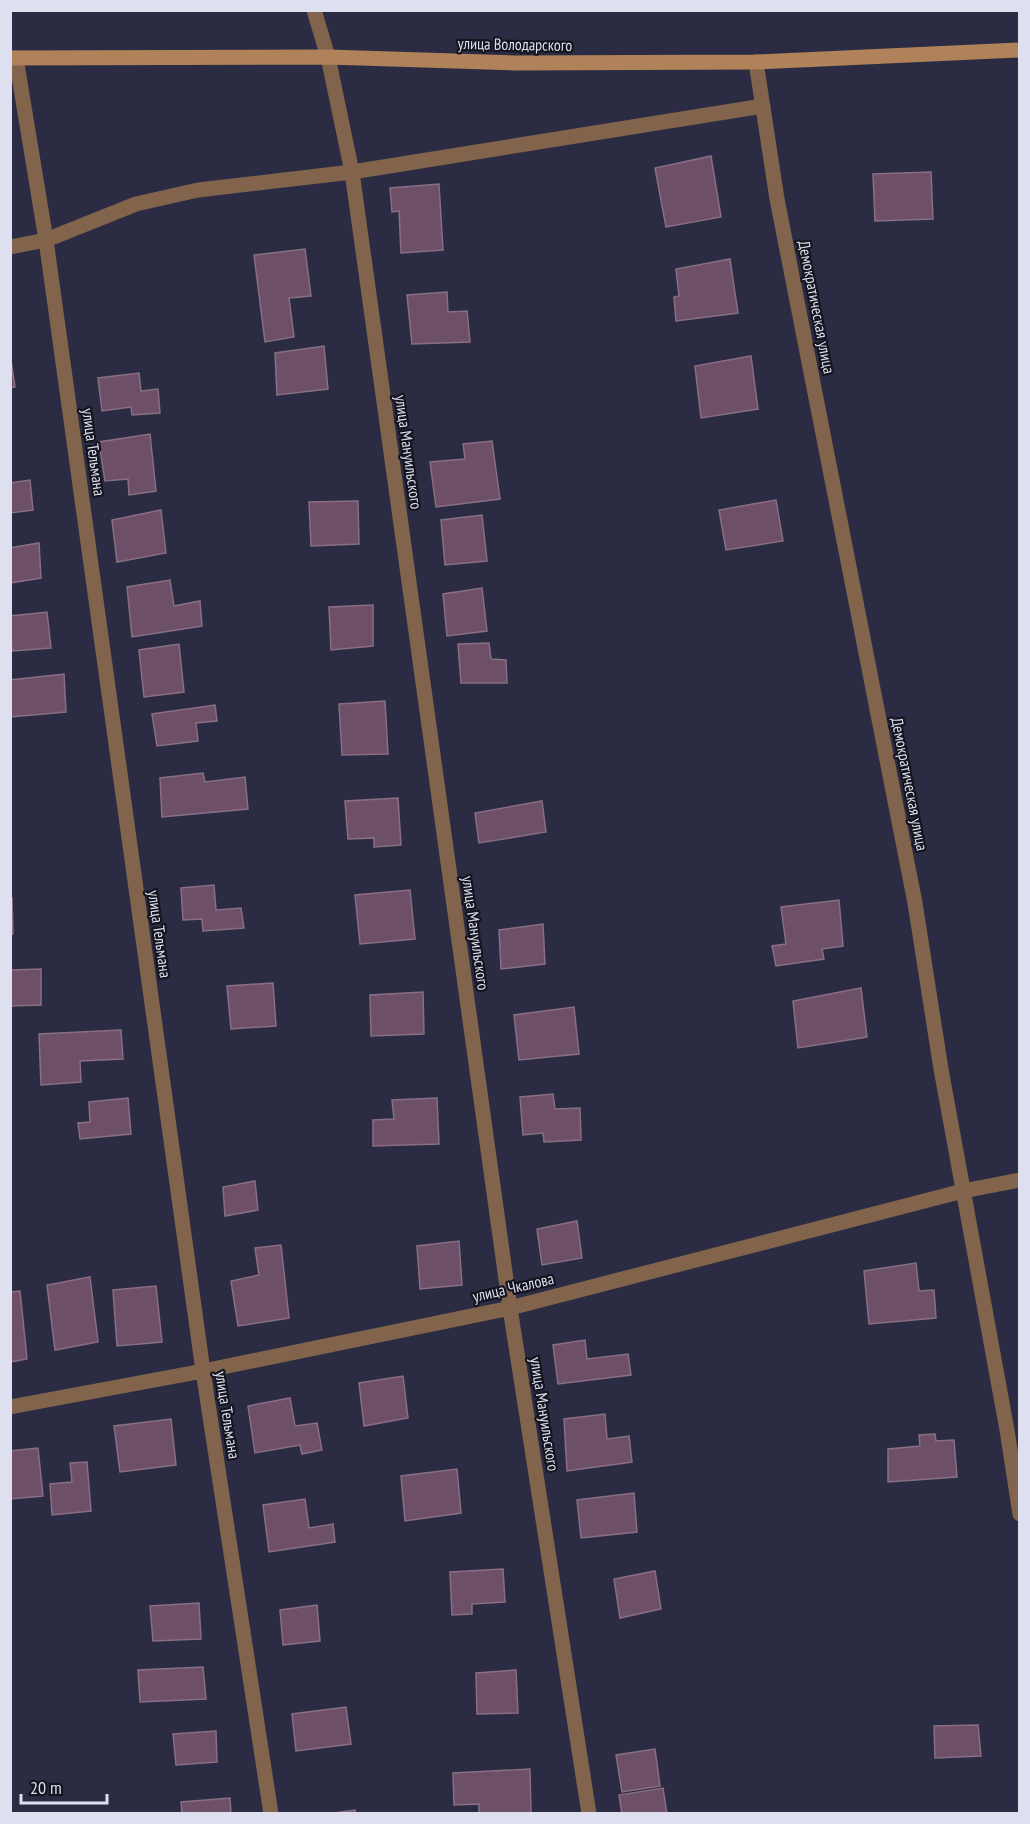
<svg xmlns="http://www.w3.org/2000/svg" width="1030" height="1824" font-family="'PT Sans Narrow',sans-serif">
<style>
.building{fill:#6e4f68;stroke:#886f83;stroke-width:1.5}
.lines{fill:none;stroke-linecap:round;stroke-linejoin:round}
.lane{stroke:#81644b;stroke-width:15}
.street{stroke:#81644b;stroke-width:15}
.secondary{stroke:#af8259;stroke-width:15}
.labels{text-anchor:middle;dominant-baseline:central;stroke-width:4.5;stroke-linejoin:round;paint-order:stroke}
.street-label{font-size:16px;fill:#dedfef;stroke:#151520}
</style>
<rect width="100%" height="100%" fill="#2b2c43"/>
<path class="building" d="M711,156L721,217L666,227L655,168Z
M931,172L933,219L875,221L873,174Z
M439,184L443,250L401,253L399,211L392,212L390,188Z
M305,249L311,296L289,298L294,337L265,342L254,255Z
M730,259L738,313L676,321L674,297L679,296L676,269Z
M447,292L448,312L467,311L470,342L412,344L407,295Z
M324,346L328,389L277,395L275,353Z
M10,354L15,387L10,388Z
M751,356L758,409L701,418L695,366Z
M139,373L141,391L158,389L160,413L132,415L131,407L102,411L98,378Z
M150,434L156,491L129,495L128,479L105,481L99,442Z
M492,441L500,499L436,507L430,462L465,459L463,444Z
M30,480L33,510L10,513V483Z
M776,500L783,541L726,550L719,510Z
M358,501L359,544L311,546L309,502Z
M161,510L166,553L117,562L112,520Z
M482,515L487,561L445,565L441,520Z
M39,543L41,578L10,583V548Z
M170,580L174,606L200,601L202,626L132,637L127,587Z
M482,588L487,631L447,636L443,594Z
M373,605V646L331,650L329,607Z
M47,612L51,648L12,651L10,616Z
M489,643L491,659L506,660L507,683H461L458,644Z
M179,644L184,692L144,697L139,650Z
M64,674L66,712L10,717V680Z
M385,701L388,754L342,755L339,704Z
M215,705L217,721L196,723L198,741L157,746L152,714Z
M203,773L205,782L245,777L248,809L162,817L160,778Z
M398,798L401,845L374,847V838L348,839L345,801Z
M542,801L546,832L479,843L475,813Z
M214,885L216,910L241,908L244,928L203,931L202,919L183,920L181,888Z
M410,890L415,939L360,944L355,895Z
M10,898H12L13,934H10Z
M839,900L843,946L822,949L824,959L776,966L772,946L786,944L781,907Z
M543,924L545,964L501,969L499,930Z
M41,969V1005L10,1006V970Z
M273,983L276,1026L231,1029L227,986Z
M861,988L867,1037L798,1048L793,1001Z
M423,992L424,1034L371,1036L370,995Z
M574,1007L579,1054L519,1060L514,1015Z
M121,1030L123,1059L80,1061L81,1082L41,1085L39,1034Z
M553,1094L555,1109L580,1108L581,1140L544,1142L543,1133L523,1135L520,1097Z
M128,1098L131,1134L80,1139L78,1123L90,1122L89,1102Z
M437,1098L439,1144L373,1146V1120L394,1119L392,1100Z
M255,1181L258,1210L225,1216L223,1187Z
M577,1221L582,1258L542,1265L537,1229Z
M459,1241L462,1285L420,1289L417,1246Z
M281,1245L289,1318L238,1326L231,1281L259,1275L255,1248Z
M916,1263L919,1291L934,1290L936,1318L869,1324L864,1271Z
M90,1277L98,1342L55,1350L47,1285Z
M156,1286L162,1342L117,1346L113,1290Z
M20,1291L27,1359L10,1362V1292Z
M585,1340L587,1359L628,1354L631,1375L558,1384L553,1345Z
M403,1376L408,1418L364,1426L359,1383Z
M290,1398L295,1426L317,1423L322,1450L302,1454L300,1445L255,1453L248,1406Z
M605,1414L607,1439L629,1436L632,1462L567,1471L564,1419Z
M171,1419L176,1465L120,1472L114,1426Z
M935,1434L936,1441L954,1440L957,1477L888,1482V1449L920,1446L919,1435Z
M38,1448L43,1496L10,1499V1451Z
M87,1462L91,1511L52,1515L50,1484L72,1482L70,1463Z
M457,1469L461,1513L405,1521L401,1476Z
M634,1493L637,1532L581,1538L577,1500Z
M305,1499L309,1528L333,1524L335,1542L269,1552L263,1505Z
M503,1569L505,1602L472,1604V1614L452,1615L450,1572Z
M655,1571L661,1609L620,1618L614,1579Z
M199,1603L201,1639L153,1641L150,1606Z
M317,1605L320,1641L283,1645L280,1610Z
M203,1667L206,1699L140,1702L138,1670Z
M516,1670L518,1713L477,1714L476,1673Z
M346,1707L351,1744L296,1751L292,1714Z
M978,1725L981,1756L935,1758L934,1726Z
M216,1731L217,1762L176,1765L173,1734Z
M655,1749L660,1786L622,1792L616,1755Z
M530,1769L531,1814H479V1804L454,1805L453,1773Z
M663,1788L667,1814H622L619,1795Z
M230,1798L231,1814H182L181,1802Z
M355,1810L356,1814H326Z"/>
<g class="lines">
<path class="lane" d="M10,247L46,240L136,204L198,190L352,172L763,106"/>
<path class="street" d="M314,10L328,57L352,172L510,1308L589,1814
M16,58L46,240L203,1371L271,1814
M756,62L777,199L915,903L941,1069L1007,1430L1020,1514
M10,1407L203,1371L510,1308L963,1191L1020,1180"/>
<path class="secondary" d="M10,58L328,57L514,63L756,62L1020,50"/>
</g>
<g class="labels">
<g class="street-label">
<text transform="translate(515 44) rotate(1)">улица Володарского</text>
<text transform="translate(817 307) rotate(79)">Демократическая улица</text>
<text transform="translate(94 452) rotate(82)">улица Тельмана</text>
<text transform="translate(409 452) rotate(82)">улица Мануильского</text>
<text transform="translate(910 784) rotate(79)">Демократическая улица</text>
<text transform="translate(476 933) rotate(82)">улица Мануильского</text>
<text transform="translate(160 934) rotate(82)">улица Тельмана</text>
<text transform="translate(513 1287) rotate(-13)">улица Чкалова</text>
<text transform="translate(545 1414) rotate(81)">улица Мануильского</text>
<text transform="translate(228 1415) rotate(81)">улица Тельмана</text>
</g>
</g>
<rect width="1030" height="1824" fill="none" stroke="#dedfef" stroke-width="24"/>
<path d="M21 1794v9h86v-9" fill="none" stroke="#dedfef" stroke-width="3"/>
<text x="30" y="1794" font-size="18" fill="#dedfef" stroke="#151520" stroke-width="4.5" paint-order="stroke">20 m</text>
</svg>
